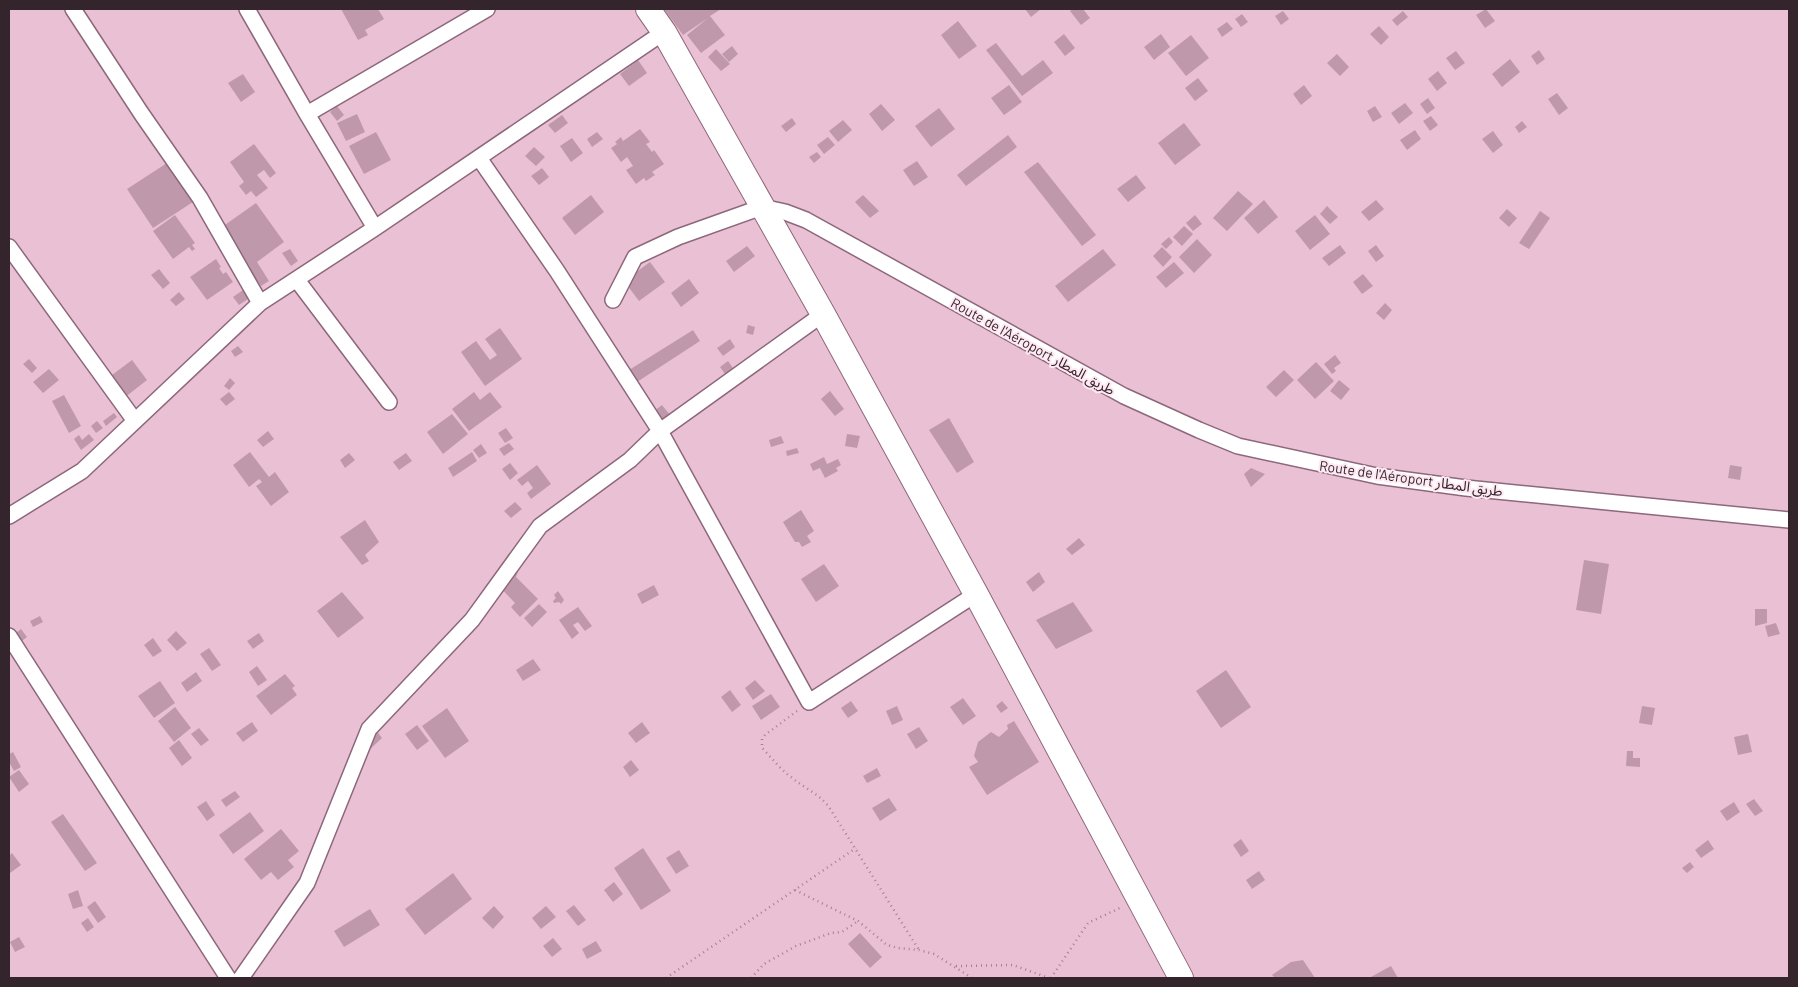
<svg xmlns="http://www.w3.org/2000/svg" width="1798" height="987" font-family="Barlow,'Noto Sans Arabic',sans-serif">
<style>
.building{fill:#c098ac}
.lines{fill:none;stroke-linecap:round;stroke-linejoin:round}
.street-casing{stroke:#8d677a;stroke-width:18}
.primary-casing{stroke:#8d677a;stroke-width:26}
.path{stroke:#a28292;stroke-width:2.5;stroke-dasharray:1 4;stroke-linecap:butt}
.street{stroke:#fff;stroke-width:15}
.primary{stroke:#fff;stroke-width:24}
.labels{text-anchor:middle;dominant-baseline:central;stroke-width:4;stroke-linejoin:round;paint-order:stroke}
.street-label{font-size:14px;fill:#34242c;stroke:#fee8f2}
</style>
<rect width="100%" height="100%" fill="#eac0d5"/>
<path class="building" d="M341,9H378L384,19L365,30L368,35L358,40Z
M664,9H721L710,16L725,35L701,53L687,35L708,18L683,35Z
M1025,9H1041L1031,17Z
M1073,9H1083L1090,18L1081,25L1070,11Z
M1486,9L1495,21L1485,28L1476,15Z
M1283,11L1289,19L1281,25L1275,16Z
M1403,11L1408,17L1397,26L1392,20Z
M1242,14L1248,22L1241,27L1235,19Z
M958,21L977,46L959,59L941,35Z
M1227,22L1233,29L1222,37L1217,29Z
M1379,26L1389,37L1381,45L1370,34Z
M1064,34L1075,48L1065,56L1054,42Z
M1161,34L1170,47L1154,60L1144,47Z
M1191,35L1209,58L1186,76L1168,53Z
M996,43L1022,76L1043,60L1053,73L1022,96L986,50Z
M732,46L738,54L729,62L722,54Z
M716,49L730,64L721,71L708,57Z
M1539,50L1545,59L1537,65L1531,56Z
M1456,51L1465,63L1455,70L1446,58Z
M1337,54L1349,67L1340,76L1327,63Z
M1510,59L1520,72L1502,87L1492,74Z
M638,60L647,73L629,86L620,74Z
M1438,71L1447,83L1437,91L1428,79Z
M243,74L255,92L241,102L228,83Z
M1198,78L1208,91L1195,101L1185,88Z
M1009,85L1022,102L1004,115L991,98Z
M1304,85L1312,96L1301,105L1293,94Z
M1557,93L1568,108L1559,115L1548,99Z
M1428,98L1435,108L1427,114L1420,104Z
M1405,103L1413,113L1399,124L1391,113Z
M881,104L895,120L882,131L869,114Z
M337,106L344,115L337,121L330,112Z
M1375,106L1382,117L1373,122L1367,111Z
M939,108L955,129L931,147L915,126Z
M357,114L365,132L346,141L337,123Z
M562,115L568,123L555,133L548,125Z
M1431,116L1438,125L1430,131L1423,121Z
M792,118L796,124L786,132L781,126Z
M843,120L852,130L838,142L829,131Z
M1522,121L1527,127L1519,133L1515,127Z
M1184,123L1201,145L1175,165L1158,143Z
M640,129L650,142L646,144L652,152L654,150L664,164L652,172L655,175L646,181L644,178L636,184L626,170L633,166L627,157L621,162L611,148L617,144L615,142L621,137L623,141Z
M1415,130L1421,139L1407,150L1400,140Z
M1493,131L1503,145L1493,153L1482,139Z
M376,132L391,160L364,174L349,146Z
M597,132L603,139L592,147L587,139Z
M1008,135L1017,147L966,186L957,175Z
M828,137L835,145L824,154L817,145Z
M572,138L583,153L571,162L560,146Z
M254,144L276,173L270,178L264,170L257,175L268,188L256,197L251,191L246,195L239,186L244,182L230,162Z
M534,147L545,157L536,166L525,156Z
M817,152L821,157L814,163L809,157Z
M917,161L928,177L914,186L903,170Z
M1038,162L1096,235L1082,246L1024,172Z
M167,163L193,202L153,228L127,189Z
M542,168L549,177L539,185L531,176Z
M1136,175L1146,188L1128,202L1117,189Z
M1238,191L1253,204L1227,231L1213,218Z
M591,195L604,212L575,235L562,218Z
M863,195L879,211L870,218L855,202Z
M1264,200L1278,217L1258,234L1244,218Z
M1376,200L1384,209L1369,221L1361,212Z
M256,203L284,242L257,262L269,281L261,286L249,268L250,267L222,227Z
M1327,206L1338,217L1330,224L1320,214Z
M1507,209L1517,218L1509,227L1499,218Z
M1540,211L1550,218L1529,249L1519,243Z
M175,215L195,243L192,245L195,249L192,251L189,247L173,259L153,231Z
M1195,215L1202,224L1193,231L1186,223Z
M1315,215L1330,234L1310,250L1295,231Z
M1184,226L1193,234L1182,246L1173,237Z
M1169,237L1173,242L1166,249L1161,244Z
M1197,239L1212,255L1194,273L1179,257Z
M1340,245L1346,253L1329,266L1322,258Z
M1376,245L1384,256L1376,262L1368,251Z
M747,246L755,256L734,272L726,261Z
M1162,247L1172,257L1163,267L1153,256Z
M290,249L298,261L291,266L282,253Z
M1103,249L1116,265L1068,302L1055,286Z
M216,259L221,267L219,268L223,274L226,272L233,282L207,300L190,277Z
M650,262L665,282L639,301L624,281Z
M1174,262L1184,273L1166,288L1156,277Z
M159,269L170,283L163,289L151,275Z
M1363,274L1373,286L1362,294L1353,282Z
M689,279L699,293L681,307L671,293Z
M243,290L248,299L239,305L233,297Z
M179,292L185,299L176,306L170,300Z
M1385,303L1392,310L1384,320L1376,313Z
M748,325L755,327L753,335L746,333Z
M500,328L522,359L485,386L461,352L476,341L490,360L497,355L485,339Z
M693,330L700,341L637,382L629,370Z
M730,339L735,347L723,356L717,348Z
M238,346L243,352L235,357L231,351Z
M1335,355L1341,363L1334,368L1336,371L1332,374L1324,364Z
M29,359L37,368L32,373L23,364Z
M132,360L147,380L124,398L108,378Z
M728,361L733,368L725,374L720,367Z
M1316,362L1334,381L1315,399L1297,380Z
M49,369L59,380L43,393L33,382Z
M1284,370L1294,380L1276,397L1266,387Z
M230,378L235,383L229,390L224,386Z
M1339,380L1350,389L1341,400L1330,391Z
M830,391L844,409L835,416L821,399Z
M229,392L235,399L226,406L220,399Z
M474,392L480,400L490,392L502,407L469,431L452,409Z
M64,395L81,426L69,433L52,401Z
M662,405L670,415L662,421L654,411Z
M114,413L117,417L106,426L103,421Z
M452,414L468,434L443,454L427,432Z
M949,418L974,462L957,473L929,430Z
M97,421L103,428L96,433L91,426Z
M506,428L513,438L505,443L498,433Z
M268,431L274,439L263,447L257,440Z
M89,434L94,440L81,450L74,439L79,435L82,440Z
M847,434L860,436L857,448L845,446Z
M781,436L784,443L771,447L769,440Z
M509,443L514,449L504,456L499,449Z
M481,444L487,453L479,458L473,450Z
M797,448L799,453L787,456L786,451Z
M250,452L269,477L275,472L289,492L271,506L256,486L262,482L259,479L249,487L233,465Z
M472,452L477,461L453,477L448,468Z
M349,453L355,460L345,468L340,460Z
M406,453L412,461L399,470L393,462Z
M824,457L827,464L838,459L841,465L836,468L838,471L825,478L820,468L813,471L810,464Z
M510,463L518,473L510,480L502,469Z
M537,465L551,484L531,499L527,493L533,488L528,481L522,486L517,480Z
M1730,465L1742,467L1740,480L1728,478Z
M1251,468L1265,474L1251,487L1244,474Z
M515,502L522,509L511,518L504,511Z
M801,510L814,531L807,536L811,542L802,547L799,542H795L783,522Z
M365,520L379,542L365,555L369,561L362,565L340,537Z
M1079,538L1085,545L1072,555L1066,549Z
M1584,560L1609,564L1601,614L1576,610Z
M824,564L839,586L816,602L801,579Z
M514,566L518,571L516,577L538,599L520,617L511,607L515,603L496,583Z
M1039,572L1045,582L1033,592L1026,582Z
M654,585L659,595L642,604L637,594Z
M558,591L564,600L561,604L559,602L554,603L553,601L556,598L554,595Z
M342,592L364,618L338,638L317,611Z
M1073,602L1093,631L1056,649L1036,620Z
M539,604L547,612L532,627L524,618Z
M578,607L592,626L585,631L578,622L573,625L579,633L572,639L559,620Z
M1755,609H1767V623L1755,626Z
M40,616L43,622L33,627L30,621Z
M1776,623L1780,634L1768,637L1765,626Z
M21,629L27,637L22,641L16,633Z
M176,631L187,643L177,651L167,640Z
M259,633L264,641L253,649L247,641Z
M153,638L162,651L153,657L144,645Z
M209,648L221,665L212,671L200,654Z
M533,659L541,670L523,681L516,670Z
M257,666L267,680L258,686L249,672Z
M1226,670L1251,707L1221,728L1196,691Z
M196,672L202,681L187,692L181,683Z
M285,674L295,686L292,688L297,695L271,715L256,696Z
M755,680L765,691L753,700L745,688Z
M160,681L175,703L154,718L138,696Z
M730,690L741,705L732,712L721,697Z
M771,694L780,707L761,720L752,706Z
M963,698L976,716L963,725L950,707Z
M851,701L858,711L848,718L841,708Z
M1002,701L1008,708L1001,713L996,706Z
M897,706L903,720L892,725L886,711Z
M1642,706L1655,708L1652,725L1639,723Z
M175,707L191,728L174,742L158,721Z
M447,708L469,741L445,758L422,726Z
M1014,721L1039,762L987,795L969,767L978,762L974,756L978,742L991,732L999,737L1008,729L1007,725Z
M252,722L258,731L243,742L236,733Z
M642,722L650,733L636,743L628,733Z
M417,725L429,741L417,750L405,734Z
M373,726L382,738L366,753Z
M919,727L928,741L916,749L907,734Z
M199,728L209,740L201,746L191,734Z
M1748,734L1752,752L1738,755L1734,737Z
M179,740L192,758L182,766L169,748Z
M1627,751H1633V758H1640V767L1626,766Z
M13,752L21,767L14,771L9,762V754Z
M631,760L639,770L630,777L623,767Z
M877,768L881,776L867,783L863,776Z
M19,770L29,784L19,792L9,777Z
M235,791L240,797L226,807L221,800Z
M889,798L897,810L880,821L872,808Z
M1754,799L1763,811L1755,816L1746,804Z
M206,801L215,815L207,821L197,807Z
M1734,802L1740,812L1727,821L1720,811Z
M250,812L264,831L233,854L219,835Z
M63,814L97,863L85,871L51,822Z
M281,829L299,851L288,860L294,867L278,880L271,872L261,880L244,859Z
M1241,839L1249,851L1241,857L1233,845Z
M1708,840L1714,849L1701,858L1695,850Z
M643,848L671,891L641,910L614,868Z
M679,850L689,866L676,874L666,858Z
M12,853L21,865L10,873L9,870V856Z
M1690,862L1694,867L1687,873L1682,868Z
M1259,871L1265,880L1252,889L1246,880Z
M453,873L472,899L425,935L405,909Z
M614,882L623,894L613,902L604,890Z
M78,890L83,906L73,909L68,894Z
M95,901L106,917L98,923L87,907Z
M574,905L586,920L578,926L566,911Z
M494,906L504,917L493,929L482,918Z
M546,906L556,917L541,929L532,918Z
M370,909L380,925L344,947L334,931Z
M88,918L94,927L87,932L81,923Z
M860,933L882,957L870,968L848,944Z
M19,937L25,947L15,952L10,942Z
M553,938L562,949L552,957L543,946Z
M596,941L602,951L587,959L582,949Z
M1303,960L1315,978H1275L1272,975L1291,962Z
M1391,966L1398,978H1369Z"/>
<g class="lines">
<g class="street-casing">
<path id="street" d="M73,9L141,113L200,198L260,303
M247,9L307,114L375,228
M307,114L487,9
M479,158L557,271L660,431L809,702L976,594
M9,247L135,421
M297,280L389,402
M613,300L635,257L678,237L762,207L785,212L806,220L1124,396L1199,430L1238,446L1377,476L1466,488L1789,520
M9,516L82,471L260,303L375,228L664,32
M9,636L228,978
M241,978L307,883L369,729L472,620L540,526L630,460L660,431L823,314"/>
</g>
<g class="primary-casing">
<path id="primary" d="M648,9L664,32L823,314L976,594L1181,978"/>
</g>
<path class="path" d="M797,711L765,735L762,739V748C772,758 780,769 791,777C804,788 818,793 829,807L919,950
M795,890L858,921L887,945L898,948L919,950L934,954L972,978
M956,966L1013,965L1049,978
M666,978L856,848
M751,978L764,964L796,946L831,933L842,932L858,921
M1051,978L1088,923L1122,907"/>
<use href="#street" class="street"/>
<use href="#primary" class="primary"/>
</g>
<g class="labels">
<g class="street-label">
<text transform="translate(1033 346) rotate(29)">Route de l'Aéroport طريق المطار</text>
<text transform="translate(1411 478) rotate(8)">Route de l'Aéroport طريق المطار</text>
</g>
</g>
<rect width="1798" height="987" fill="none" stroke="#34242c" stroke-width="20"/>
</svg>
